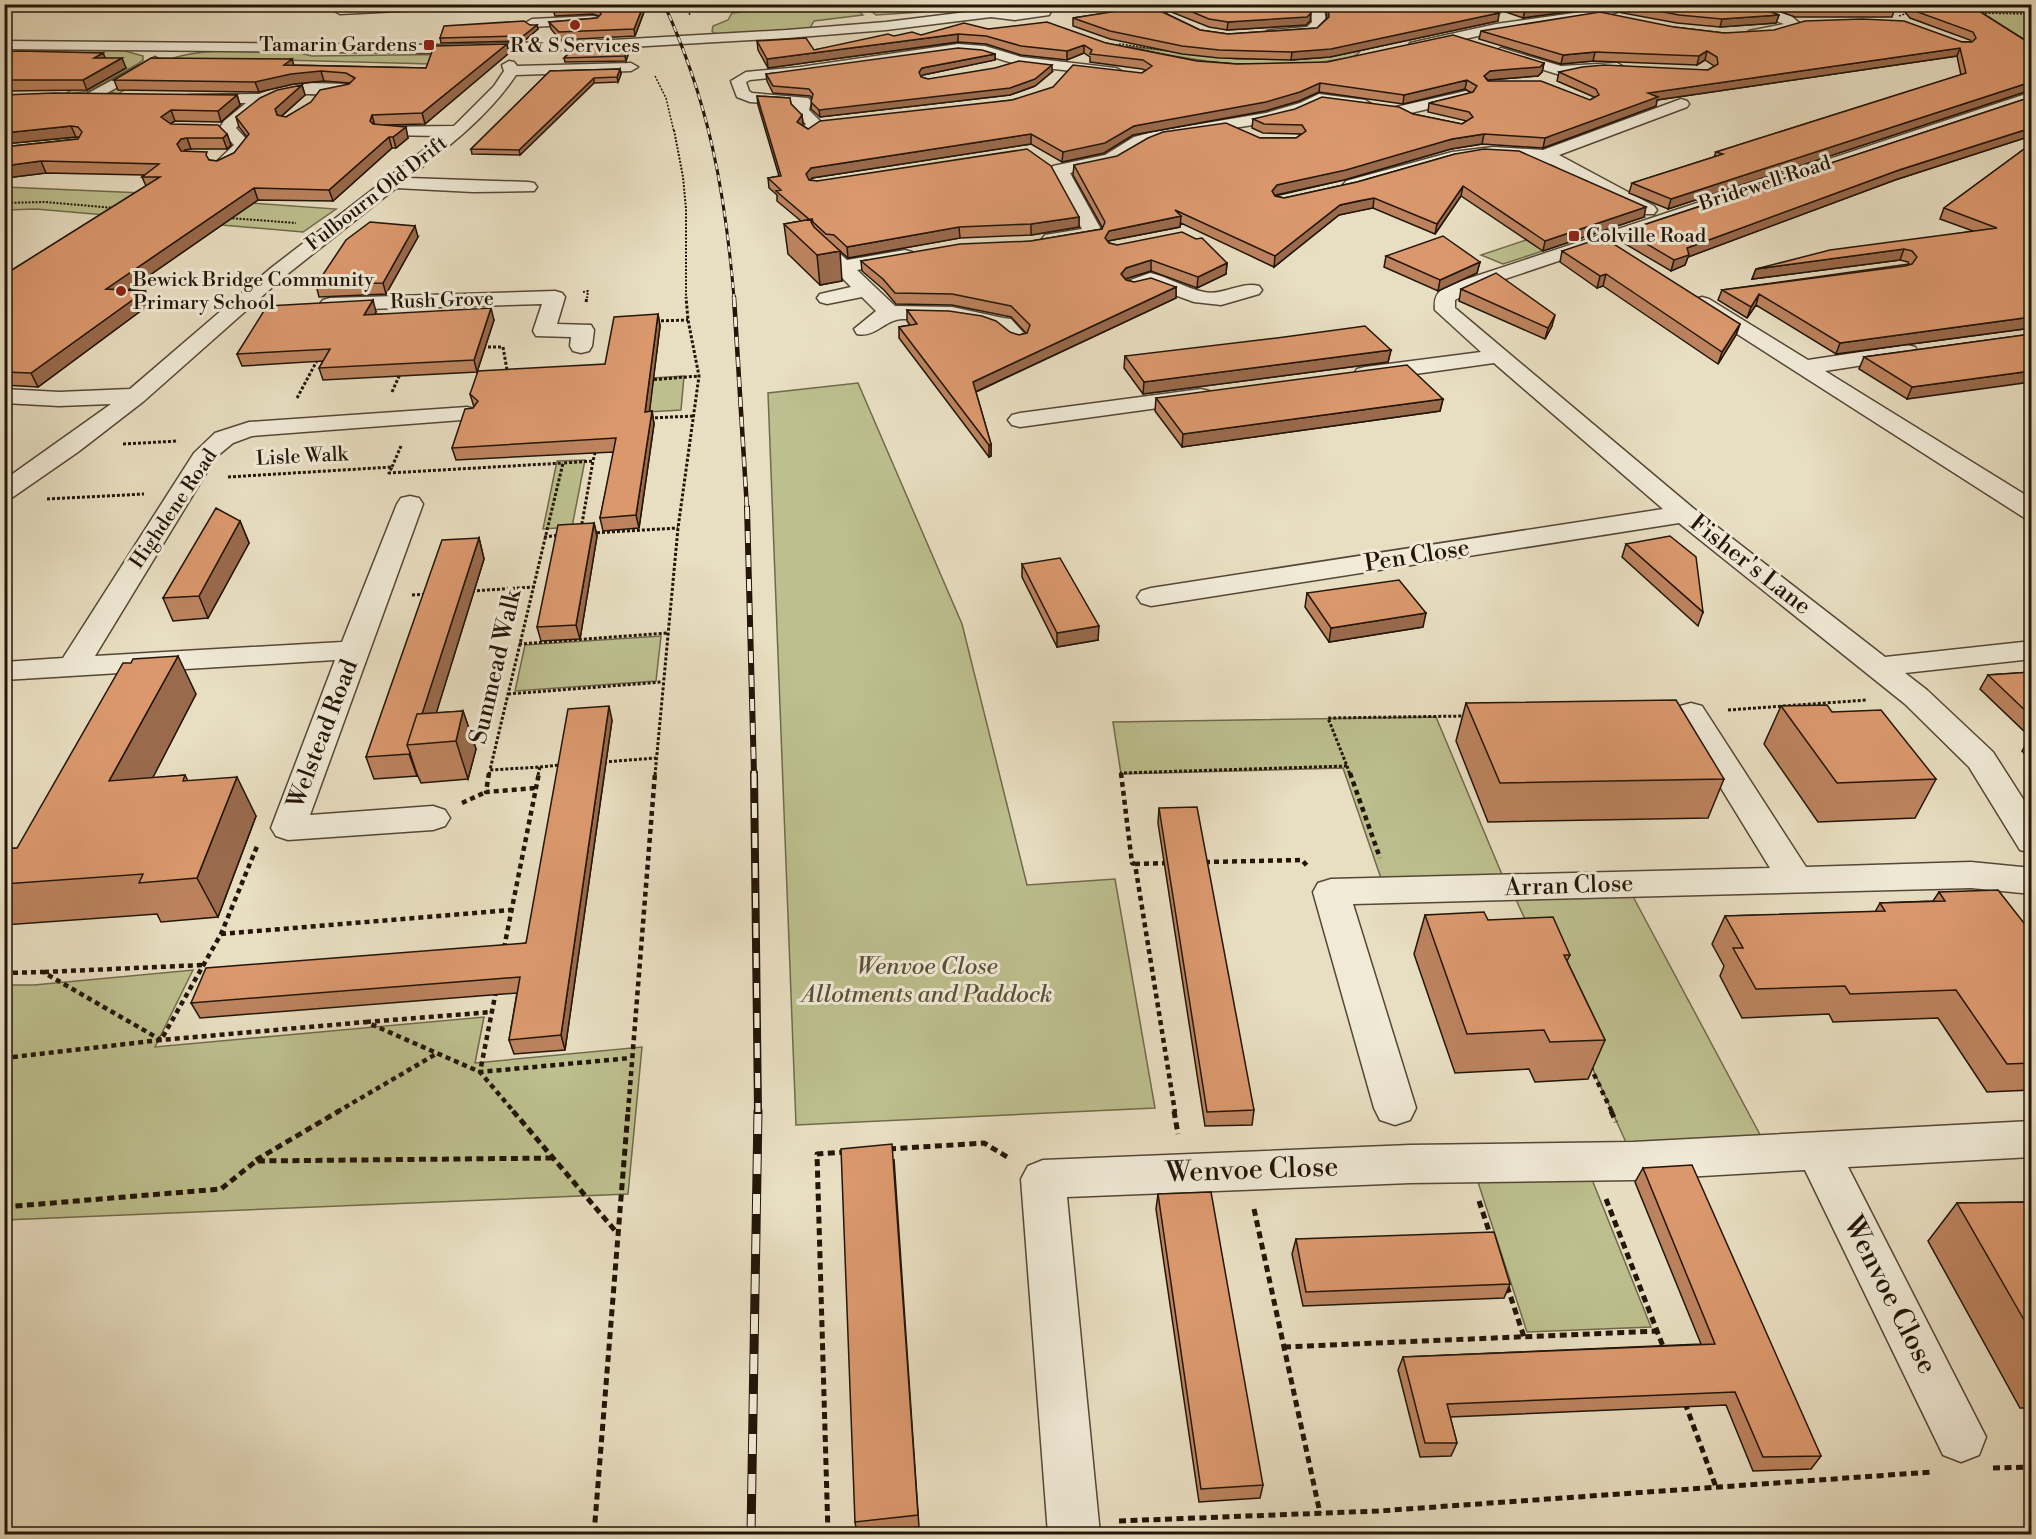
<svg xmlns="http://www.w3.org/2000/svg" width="2036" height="1539" font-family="'Libre Bodoni',serif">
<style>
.green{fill:#bdbf8e;stroke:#706a4b;stroke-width:1.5}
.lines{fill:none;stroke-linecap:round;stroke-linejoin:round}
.minor-casing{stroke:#544736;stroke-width:3}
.path-far4{stroke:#231508;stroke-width:1.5;stroke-dasharray:2 1.5;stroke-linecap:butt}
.path-far3{stroke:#231508;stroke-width:2;stroke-dasharray:2 1.5;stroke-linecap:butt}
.path-far2{stroke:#231508;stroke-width:3;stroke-dasharray:3 2;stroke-linecap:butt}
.path-far1{stroke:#231508;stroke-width:4.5;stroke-dasharray:5 4;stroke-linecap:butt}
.path{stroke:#231508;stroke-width:5;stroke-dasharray:7 4.5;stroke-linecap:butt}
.minor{fill:#f0ead7;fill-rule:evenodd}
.rail-far4-casing{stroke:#231508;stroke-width:3}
.rail-far3-casing{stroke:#231508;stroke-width:4.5}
.rail-far2-casing{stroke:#231508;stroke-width:6}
.rail-far1-casing{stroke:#231508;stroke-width:8}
.rail-casing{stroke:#231508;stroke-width:9}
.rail-far4{stroke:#f0ead7;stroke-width:2;stroke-dasharray:6;stroke-linecap:butt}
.rail-far3{stroke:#f0ead7;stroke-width:3;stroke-dasharray:10;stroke-linecap:butt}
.rail-far2{stroke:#f0ead7;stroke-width:4;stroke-dasharray:12;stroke-linecap:butt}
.rail-far1{stroke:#f0ead7;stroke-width:5;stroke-dasharray:15;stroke-linecap:butt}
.rail{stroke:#f0ead7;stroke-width:7;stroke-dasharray:20;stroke-linecap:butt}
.wall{fill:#bc835e;stroke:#231508;stroke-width:1.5}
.shaded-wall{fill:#996a4c;stroke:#231508;stroke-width:1.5}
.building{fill:#db986d;stroke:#231508;stroke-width:1.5}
.poi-dot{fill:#8f2418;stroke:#f0ead7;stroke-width:2}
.labels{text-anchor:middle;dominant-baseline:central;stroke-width:6;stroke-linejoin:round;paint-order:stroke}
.far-poi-label{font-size:20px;fill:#231508;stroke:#f0ead7;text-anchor:start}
.far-street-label{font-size:20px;fill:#231508;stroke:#f0ead7}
.street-label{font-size:24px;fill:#231508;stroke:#f0ead7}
.park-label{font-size:24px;font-style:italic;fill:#595037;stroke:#f0ead7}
.near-street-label{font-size:28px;fill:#231508;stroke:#f0ead7}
</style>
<rect width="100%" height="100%" fill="#e8dec1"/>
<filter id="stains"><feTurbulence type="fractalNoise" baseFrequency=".00333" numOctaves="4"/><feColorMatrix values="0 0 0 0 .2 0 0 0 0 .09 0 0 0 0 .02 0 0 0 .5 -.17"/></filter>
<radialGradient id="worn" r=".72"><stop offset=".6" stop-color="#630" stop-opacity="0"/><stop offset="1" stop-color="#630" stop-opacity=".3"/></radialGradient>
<path class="green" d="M851,5L863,15L814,21L810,28L716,35L712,31L713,26L728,20L732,13L789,7Z
M863,5H962L922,12L876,15Z
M1959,5H2031V45Z
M1126,46L1236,59L1292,58L1360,51C1355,59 1344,58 1335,60C1266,72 1195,62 1126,46Z
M5,49L125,51L143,56V60L136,65L89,91L63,95L121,60L5,56Z
M296,52L312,56L486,54L469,65L248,59L164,66L118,94L111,92L112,88C130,79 150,65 170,59C209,46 255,52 296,52Z
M5,187L167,194L177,198L336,209L303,232L36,209L5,210Z
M1553,231L1576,240L1503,264L1481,255Z
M684,376L681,410L597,415L603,381Z
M858,383L962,624L1027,885L1115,879L1155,1108L796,1125L768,393Z
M585,460L572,527L543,529L557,461Z
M661,636L656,681L515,691L525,645Z
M1436,717L1506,884L1384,887L1343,768L1121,774L1113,722Z
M1629,889L1765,1144L1629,1149L1513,893Z
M193,970L155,1047L484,1017L475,1063L642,1047L628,1194L5,1220V985H34Z
M1589,1172L1651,1327L1527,1332L1476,1176Z"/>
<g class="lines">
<g class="minor-casing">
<path id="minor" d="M371,4H463L457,8L340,14L333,10L340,6Z
M1036,4H1051L1053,7L1049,15L1015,20L991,17L886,30L787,38L595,49L438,53L4,49V41L438,45L595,41L787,30L886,22L991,9L1015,12L1039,9Z
M1301,4H1320L1324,8L1326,23L1316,34L1267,37L1265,34L1267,31L1272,30L1307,27L1312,22L1311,10Z
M1609,4H1622L1617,12L1598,18L1496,32L1415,50L1408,46L1410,43L1496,24L1596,10Z
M1752,4L1791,16L1803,26L1801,29L1754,38L1749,37L1747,34L1749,31L1784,24L1749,11L1747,8Z
M593,16L598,17L600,20L598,23L532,27L525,23L532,19Z
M958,44L985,46L1021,57L1116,68L1123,72L1116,76L1019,65L983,54L958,52L800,75L750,80L746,82L749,91L752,93L808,98L811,101L809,110L823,124L814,134L808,136L800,131L806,124L793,111L794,105L750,102L737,97L731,81L746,72L800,67Z
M1501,48L1561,66L1617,63L1624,67L1617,71L1560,75L1496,55L1494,52Z
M155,57L162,61L160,64L96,99L91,101L83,96Z
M509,61L514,62L517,66L631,63L638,67L631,71L516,75C488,117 447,148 408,178L528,182L534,183L537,187L534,191L473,192L396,188L285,276L144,401L78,452L13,497L4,500V480L111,404L59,406L4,403V389L59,392L130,389L271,268L442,136L383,135L377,133L375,130L377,127L454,126L494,86L504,71L502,65Z
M308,83L348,84L356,89C348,98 301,92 286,95C267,99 249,114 236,128L251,144L243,156L227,170H215L212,166L234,145L219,129L224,121L246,103H194L189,101L186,98L189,95L259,94L282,86Z
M1466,91L1471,93L1474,96L1471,99L1402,115L1394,110L1396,107Z
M2032,92V102L1475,289L1455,300V308L1693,508L1885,657L2032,641V659L1905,673L1927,690L1993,752L2032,813V853L2020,850L1969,767L1905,704L1679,523L1151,606L1141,603L1137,597L1141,591L1151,588L1663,509L1494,363L1365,381L1357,379L1354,374L1357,369L1365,367L1481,352L1435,310C1433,289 1444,289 1461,281Z
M1319,94L1365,100L1373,105L1365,110L1321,104L1293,116L1266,123L1162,139L1146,145L1116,163L1070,173L1103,233L1101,237L1094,239L1052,245L1045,243L1042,239L1045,235L1082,229L1050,170L1053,166L1105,155L1134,137L1153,132L1266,113L1300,103Z
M1681,99L1687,101L1689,104L1687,107L1559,155L1654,206L1657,210L1654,214H1642L1553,165L1530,158L1493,157L1452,162L1352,190L1346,189L1343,185L1346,181L1452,152L1493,147L1543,150Z
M831,250L838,252L847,260L905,250L912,252L915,256L912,260L857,270L895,306L952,307L1003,318L1011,319L1028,338L1025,343C1007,347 1007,333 993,328C965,318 934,319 904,319C886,318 876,338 857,334L854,329L876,311L862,297L827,304L820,302L817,298L820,294L851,287L821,256L824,252Z
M1150,273C1168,277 1185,288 1204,292C1223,296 1241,281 1259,286L1262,290L1259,294L1221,305L1194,302L1150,286L1135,291L1128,289L1125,285L1128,281Z
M555,291L562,293L565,297L557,324L591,325L594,330L592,346L589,351L581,353L573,351L570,346L571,337L536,336L533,331L542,304L330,310L323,308L320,304L323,300L330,298Z
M1702,297L1709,299L1808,360L1907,345L1915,347L1918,352L1915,357L1825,371L2032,499V519L2023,517L1695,307L1692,303L1695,299Z
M1201,389L1209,391L1213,396L1209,401L1020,427L1012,425L1008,420L1012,415L1020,413Z
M467,407L475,409L479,414L475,419L252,436L233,443L216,457L95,656L342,642L397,504L401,498L410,496L419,498L423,504L310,815L433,806L445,810L450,818L445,826L433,830L288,840L276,836L271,828L335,660L4,680V662L63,658L194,453L215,433L249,422Z
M1691,703L1702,706L1806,867L1971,862L2032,868V894L1971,888L1353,904L1416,1108L1410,1120L1395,1125L1380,1120L1374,1108L1313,892L1318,883L1331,879L1770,868L1675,713L1680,706Z
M2032,1121V1157L1848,1167L1986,1437L1979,1455L1961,1462L1943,1455L1805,1170L1633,1180L1410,1183L1067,1197L1100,1534H1048L1021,1179L1028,1166L1043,1160L1410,1145L1633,1142Z"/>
</g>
<path class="path-far4" d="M684,4L690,15
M718,11L727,10L731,4
M1071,11L1100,4
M1978,13L2032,14
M1899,16L1911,12
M1112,46L1121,44L1176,52
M1353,52L1368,49
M1225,58L1259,59
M655,76L666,98L674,132"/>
<path class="path-far3" d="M674,130L683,177L686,209V298
M4,203L45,202L114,208
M229,218L296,223
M583,292L588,291L587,298"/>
<path class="path-far2" d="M586,302L587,297
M656,321L688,320
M483,347H503L507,370H509
M649,380L699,376
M392,392L400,374
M297,398L319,357
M650,418L694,416
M123,444L178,441
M392,467L401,446
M228,477L392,467L389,473L563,463
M47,499L144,494
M581,529L593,461
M592,533L678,528
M544,537L561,535
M472,591L534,587
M412,595L428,594
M519,644L667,633
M508,694L662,682
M1728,710L1867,700
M604,762L656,758
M1347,766L1350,775
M540,767L560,765
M489,775L490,770
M538,775L540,767L490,770L563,463L593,461L596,449
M655,775L678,528L699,376L688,320L686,297
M1121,775V773L1347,766L1328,718L1466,716"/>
<path class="path-far1" d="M489,773L486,792L536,788
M1121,773L1132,863L1135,864L1175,1112
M1350,773L1380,858
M462,803L486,792
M1205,862L1302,860L1308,867
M1135,864L1168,863
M221,934L511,910
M504,948L539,773
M44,972L203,965
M4,973L43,972L161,1040L366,1022L480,1072L631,1058
M496,991L480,1072L514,1112
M366,1022L492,1012
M4,1023H7L4,1027
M4,1058L161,1040L221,934L258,844
M1590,1066L1612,1112
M337,1112L436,1054
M628,1112L655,773"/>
<path class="path" d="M513,1111L618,1234
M1174,1111L1178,1134
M1611,1111L1616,1122
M889,1149L984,1143L1009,1158
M256,1160L339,1111
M1606,1199L1664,1349
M1479,1201L1491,1237
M4,1207L221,1189L256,1161L556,1158
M1254,1209L1320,1513
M1507,1286L1524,1337
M1284,1347L1658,1331
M1685,1403L1716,1487
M1993,1468L2032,1467
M1119,1521L1378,1511L1932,1472
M594,1534L628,1111
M828,1534L817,1154L846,1152
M984,1534L1028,1529"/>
<use href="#minor" class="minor"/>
<g class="rail-far4-casing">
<path id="rail-far4" d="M664,4C709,102 725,191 734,298"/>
</g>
<g class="rail-far3-casing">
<path id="rail-far3" d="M734,297L747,509"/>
</g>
<g class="rail-far2-casing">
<path id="rail-far2" d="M747,507L754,775"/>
</g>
<g class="rail-far1-casing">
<path id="rail-far1" d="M754,773L758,1112"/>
</g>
<g class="rail-casing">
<path id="rail" d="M751,1534L758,1111"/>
</g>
<use href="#rail-far4" class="rail-far4"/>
<use href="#rail-far3" class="rail-far3"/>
<use href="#rail-far2" class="rail-far2"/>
<use href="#rail-far1" class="rail-far1"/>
<use href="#rail" class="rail"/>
</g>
<path class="wall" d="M554,4H647L635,36L560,40L551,29L549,22L597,18L599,16L593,14L555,16L553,9Z
M1121,4H1310V21L1306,25L1227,30L1209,27L1169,11L1165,13L1200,30L1228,34L1317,28L1327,18L1326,8L1323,4H1472L1499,13L1498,21L1330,57L1291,60L1219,58L1182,54L1110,39L1073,26V18L1114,12V6Z
M1483,4H1603L1595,8L1523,18Z
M1619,4H1750L1779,15L1776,23L1720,27L1677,23L1617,12Z
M1760,4H1968L2031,44V90L1668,209L1629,193L1632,183L1714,157L1716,152L1961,75L1957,56L1657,100L1656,106L1543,148L1482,144L1451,149L1344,180L1275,196L1284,198L1357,182L1455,154L1644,217L1543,251L1461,196L1435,234L1373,208L1357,211L1339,215L1274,267L1181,223L1180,227L1108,241L1109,243L1117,245L1227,263L1226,274L1197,288L1151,271L1125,279L1126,280L1134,282L1176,287V298L976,392L991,444V456L989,457L899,338V327L910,325L907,321V310L1019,335L1026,333L1011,317L952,305L896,304L884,290L862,271L861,261L1031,241L1102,229V227L1073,175L1074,165L1260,138H1296L1301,134L1263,133L1252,128L1253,119L1413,114L1462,124L1467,121L1428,112L1429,103L1472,93L1465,89L1403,104L1319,92L1299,101L1265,111L1133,135L1104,153L1062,162L1031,144L812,178L810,180L817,181L1079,217V227L1031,235L960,238L848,258L833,245L842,281L820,285L788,254L784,224L801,221L777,201V195L769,188L768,178L779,176L758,105L757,96L790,98L791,104L802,115L803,124L802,125L808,129L1012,100L1142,73L1145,70L1142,69L1090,62V57L1084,53L1067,60L1021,55L986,44L958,42L768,68L758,50L757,41L814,50L894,36L921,35L988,29L1106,43L1197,61L1237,64L1544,63L1542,72L1538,76L1488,80V81L1590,100L1594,97L1557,81L1559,72L1708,70L1714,66L1705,60L1697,65L1593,61L1561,64L1479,39L1481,31L1674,27L1724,33L1971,42L1970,40L1910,18L1904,11H1894L1892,17H1795Z
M530,25L538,29L524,41L441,43L440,38Z
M570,47L630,49L626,61L565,62L564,58L571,51Z
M4,52L103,53L105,58L126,68L87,90L4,91Z
M509,53L425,124L386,125L408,138L396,148H392L333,201L258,200L128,290L145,291L150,304L38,387L4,385V275L146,186L142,177L144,175L46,173L6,178L4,175V147L78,139L79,137H76L4,144V95H237L240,105L221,122L175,121L170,124L227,134L231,145L227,149H191L185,150L184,151L210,160L217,161L234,153L247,137L239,127L236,117L302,85L305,95L282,116L286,117L350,83L324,81L294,84L259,92L118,90L114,80L292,59L293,65L426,68Z
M995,54V60L923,75L921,77L928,79L1052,72L1035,86L1010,95L820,117L811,109L812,99L810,96L773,93L767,81L766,74Z
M620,69L621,74L618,82L594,83L520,155L472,154L471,149L550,71Z
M2031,97V136L1895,180L1688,257L1685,265L1671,271L1622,242L1625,231Z
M2031,144V328L1836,354L1756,305L1747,318L1718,300L1722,290L1909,264L1908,262L1900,260L1752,279L1756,269L1973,231L1940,219L1944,208Z
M418,237L386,294L319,297L316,285Z
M1562,251L1740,324L1736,335L1718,364L1603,286L1597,288L1560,262Z
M1386,256L1480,262L1477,273L1438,291L1384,267Z
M1461,289L1552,326L1545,339L1459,301Z
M376,312L375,314L494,320L477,372L323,380L319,368L323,361L242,366L237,354Z
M658,314L660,326L649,412L652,411L654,424L639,528L603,531L600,518L614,452L456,460L452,448L474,407L470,394L605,364Z
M2031,334L1907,399L1859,369L1864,357Z
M1391,350L1388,362L1143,394L1124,368L1125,356Z
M1156,398L1443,399L1440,411L1182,447L1155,411Z
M240,521L249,543L208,618L173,621L163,598Z
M594,523L597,536L580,639L541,641L537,627Z
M479,538L484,559L436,713L463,711L476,749L468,779L421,783L417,774V776L374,779L366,757Z
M1626,544L1703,612L1698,626L1622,557Z
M1022,564L1098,640L1057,647L1022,577Z
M1307,593L1423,627L1329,642L1305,607Z
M2031,672V760L2022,751L2030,737L1980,689L1988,675Z
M196,694L152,778L185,775L188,781L256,816L218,917L161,922L157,914L4,925V849L17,848Z
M1466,703L1724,779L1708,818L1488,822L1456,741Z
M1781,706L1832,712L1936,779L1915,818L1818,822L1764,744Z
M612,720L565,1050L514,1054L509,1040L517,993L200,1018L191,1003L526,943Z
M1159,808L1254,1110L1252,1125L1205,1126L1158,823Z
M1939,892L2031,932V1090L1987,1092L1938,1018L1833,1022L1829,1014L1742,1018L1720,976L1724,966L1712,944L1725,916L1875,912L1880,903L1933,901Z
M1425,915L1488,920L1570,955L1567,961L1605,1040L1588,1079L1535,1082L1529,1069L1455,1073L1414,954Z
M894,1159L919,1527L857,1534L855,1522Z
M1643,1168L1821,1456L1811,1469L1753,1471L1726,1405L1450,1417L1457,1443L1451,1456L1420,1457L1398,1370L1403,1357L1701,1344L1635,1182Z
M1158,1194L1263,1485L1260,1498L1199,1502L1156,1209Z
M2031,1202V1408H2020L1928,1241L1957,1203Z
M1296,1239L1510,1284L1504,1298L1303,1306L1292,1254Z"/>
<path class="shaded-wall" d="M644,4H647L635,36L634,29Z
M1167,4H1169V11L1159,16V8Z
M1564,4H1603L1595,8L1523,18L1525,10Z
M1311,13L1310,21L1306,25L1227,30L1228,22Z
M1499,13L1498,21L1330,57L1291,60L1292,52Z
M1779,15L1776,23L1720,27L1722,19Z
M537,25L538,29L524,41L523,36Z
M958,34V42L768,68L767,59Z
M507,44L509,53L425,124L422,113Z
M630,45V49L626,61L625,56Z
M1084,45V53L1067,60V51Z
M1960,48L1957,56L1657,100L1656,106L1543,148L1545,138L1648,93Z
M1707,51L1705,60L1697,65L1699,56Z
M1595,52L1593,61L1561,64L1563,55Z
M103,53L107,62L94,58Z
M995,54V60L923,75L919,79V72L922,68Z
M122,58L126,68L87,90L83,80Z
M292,59L295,69L321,71L324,81L294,84L259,92L255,82Z
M1544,63L1542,72L1538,76L1488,80L1484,76L1490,71Z
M1052,65V72L1035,86L1010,95L820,117L819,110Z
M620,69L621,74L618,82L617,77Z
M594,78V83L520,155L519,150Z
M1467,80L1465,89L1403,104L1404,95Z
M2031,82V90L1668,209L1671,199Z
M1320,83L1319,92L1299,101L1265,111L1133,135L1104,153L1062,162L1063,152L1134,126Z
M302,85L305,95L278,119L275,109Z
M237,95L240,105L221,122L218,111Z
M171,110L175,121L165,127L161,117Z
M372,115L375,126L370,121Z
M802,115L803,124L798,131L797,122Z
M71,126L76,137L4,144V133Z
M406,127L408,138L396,148L393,137Z
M2031,128V136L1895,180L1688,257L1685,265L1671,271L1674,260L1687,248L1899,170Z
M227,134L231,145L227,149L223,138Z
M1031,134V144L812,178L807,184L806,174L811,168Z
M1484,134L1482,144L1451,149L1344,180L1276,195L1271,201L1272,191L1277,185L1452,139Z
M389,137L392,148L333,201L329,190Z
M187,138L191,149L185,150L181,155L177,144L181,139Z
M41,161L46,173L6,178L4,175V166Z
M1463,186L1461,196L1435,234L1437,224Z
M254,188L258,200L111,302L106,289Z
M1374,198L1373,208L1339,215L1274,267L1275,256L1340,205Z
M1646,207L1644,217L1543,251L1545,241Z
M1181,216L1180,227L1108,241L1104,248L1105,238L1109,231Z
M1079,217V227L1031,235V224Z
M415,226L418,237L386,294L383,283Z
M959,227L960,238L848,258L847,247Z
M1904,249L1900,260L1752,279L1756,269Z
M840,251L842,281L820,285L817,255Z
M1151,260V271L1125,279L1121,274L1126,268Z
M1480,262L1477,273L1438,291L1440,280Z
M1227,263L1226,274L1197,288L1198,277Z
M1606,274L1603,286L1597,288L1600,276Z
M1176,287V298L973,393V382Z
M145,291L150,304L38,387L31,373Z
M1759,294L1756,305L1747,318L1751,307Z
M373,300L376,312L368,327L364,315Z
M491,308L494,320L477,372L474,360Z
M658,314L660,326L648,424L645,412Z
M1555,315L1552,326L1545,339L1548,328Z
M2031,317V328L1836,354L1840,343Z
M1740,324L1736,335L1718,364L1722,352Z
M1391,350L1388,362L1143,394L1144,382Z
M2031,371V382L1907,399L1912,387Z
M1443,399L1440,411L1182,447L1183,434Z
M652,411L654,424L639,528L636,515Z
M991,444V456L989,457V445Z
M240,521L249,543L208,618L199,596Z
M594,523L597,536L580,639L576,625Z
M479,538L484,559L427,743L412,744Z
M1426,613L1423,627L1329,642L1331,628Z
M1099,626L1098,640L1057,647V633Z
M178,656L196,694L131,820L109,781Z
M609,706L612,720L565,1050L561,1035Z
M463,711L476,749L468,779L456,741Z
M410,753L417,774V776L409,754Z
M237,777L256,816L218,917L197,878Z"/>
<path class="building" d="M554,4H644L634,29L559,32L549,22L597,18L601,14L599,9L592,7L553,9Z
M1121,4H1167L1159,8L1160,11L1200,30L1228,34L1317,28L1329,17L1328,4H1472L1499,13L1331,49L1292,52L1219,50L1182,46L1110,31L1073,18L1124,10L1114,6Z
M1173,4H1310L1311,13L1307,17L1228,22L1209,19Z
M1508,4H1564L1525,10Z
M1622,4H1750L1779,15L1722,19L1679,15Z
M1785,4H1895V9H1798Z
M1908,4H1968L2031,44V82L1671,199L1632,183L1723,154L1716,152L1966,73L1960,48L1648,93L1658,97L1545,138L1484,134L1452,139L1346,170L1277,185L1272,191L1275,196L1284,198L1357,182L1455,154L1484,149L1519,151L1646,207L1545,241L1463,186L1437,224L1374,198L1358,201L1340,205L1275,256L1175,210L1181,216L1109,231L1105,238L1109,243L1117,245L1182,232L1196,239L1202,238L1227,263L1198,277L1151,260L1126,268L1121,274L1126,280L1134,282L1151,278L1176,287L973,382L991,444L989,445L899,327L917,324L907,310L949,311L982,316L996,321L1010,332L1019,335L1027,333L1030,325L1011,306L952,294L895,293L883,279L861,261L960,244L1031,241L1102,229L1105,222L1074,165L1117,156L1148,138L1163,132L1226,123L1260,138H1296L1306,131L1302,125L1264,124L1253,119L1295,109L1322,97L1399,107L1413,114L1462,124L1473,117L1469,112L1429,103L1473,92L1477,86L1467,80L1404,95L1320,83L1300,92L1266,102L1134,126L1105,143L1063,152L1031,134L811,168L806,174L809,180L817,181L1027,149L1051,166L1079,217L1031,224L959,227L847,247L834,235L826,234L813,222L812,219L810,220L776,191L781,190L768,178L781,176L757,96L790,98L791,104L802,115L797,122L808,129L820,121L1012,100L1053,87L1073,65L1142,73L1152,66L1143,60L1090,54L1092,50L1084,45L1067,51L1021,46L986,36L958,34L767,59L757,41L806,38L814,50L888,34L894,36L912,32L921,35L964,23L988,29L1047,22L1106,43L1197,61L1237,64L1327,62L1453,35L1544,63L1540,67L1490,71L1484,76L1488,81H1541L1590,100L1599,95L1596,89L1559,72L1582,67L1604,65L1708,70L1718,64L1717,57L1707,51L1699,56L1595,52L1563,55L1481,31L1600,12L1674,27L1724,33L1774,30L1805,21L1862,19L1904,21L1962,42H1972L1976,38L1973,32L1912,10Z
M524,21L530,25H537L523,36L440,38L444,26Z
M507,44L422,113L372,115L370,121L373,124L406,127L393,137H389L329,190L254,188L106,289L145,291L31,373L4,372V275L160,177H142L159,164L41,161L4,166V147L78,139L82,132L78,127L71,126L4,133V95L54,93L237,95L218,111L171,110L161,117L171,124L218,125L227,134L223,138H187L181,139L177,144L181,151L207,152L206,155L209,160L217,161L234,153L249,134L236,117L260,98L277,90L302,85L275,109L277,115L286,117L311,102L320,90L349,84L355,78L346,73L321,71L291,74L255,82L114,80L151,58L292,59L284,65L426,68L434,46Z
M630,45L625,56L564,58L573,50L570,47Z
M958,48L982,50L995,54L922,68L919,72L921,77L928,79L995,68L1019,61L1052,65L1035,79L1010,88L819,110L811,102L813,94L809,89L773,86L766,74Z
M19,51L103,53L94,58H122L83,80H4V52Z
M620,69L617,77L594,78L519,150L471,149L550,71Z
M2031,97V128L1899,170L1687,248L1689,255L1674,260L1625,231Z
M2031,144V317L1840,343L1759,294L1751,307L1722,290L1905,266L1912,264L1917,257L1912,251L1904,249L1756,269L1830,250L1997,228L1944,208Z
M812,219L811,222L814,227L840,251L817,255L784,224Z
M370,222L415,226L383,283L316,285L346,240Z
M1443,236L1480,262L1440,280L1386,256Z
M1601,238L1609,241L1740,324L1722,352L1606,274L1600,276L1562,251Z
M1496,273L1555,315L1548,328L1461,289Z
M373,300L364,315L491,308L474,360L319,368L330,349L237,354L267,306Z
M658,314L645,412L652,411L636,515L600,518L616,438L452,448L465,409L473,408L478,401L470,394L478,371L605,364L614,317Z
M1365,326L1391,350L1144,382L1125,356L1277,338Z
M2031,334V371L1912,387L1864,357Z
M1407,365L1443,399L1183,434L1156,398Z
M216,508L240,521L199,596L163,598Z
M594,523L576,625L537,627L558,525Z
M1670,536L1696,557L1703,612L1626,544Z
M479,538L422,714H417L407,745L410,753L409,754L366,757L442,540Z
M1060,558L1099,626L1057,633L1022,564Z
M1399,580L1426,613L1331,628L1307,593Z
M178,656L109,781L185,775L183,781L237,777L197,878L139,883L143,874L4,884V849L17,848L123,663H131L133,659Z
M2031,672V716L1988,675Z
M1676,700L1724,779L1500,783L1466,703Z
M1827,705L1832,712L1881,710L1936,779L1837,783L1781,706Z
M609,706L561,1035L509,1040L520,977L191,1003L206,968L526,943L568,709Z
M463,711L456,741L407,745L417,714Z
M1197,807L1254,1110L1207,1112L1159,808Z
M1998,890L2031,932V946H2025L2031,954V1063L2007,1064L1956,990L1850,994L1845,986L1756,989L1733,948H1743L1725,916L1885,911L1880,903L1945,901L1939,892Z
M1484,912L1488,920L1553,917L1570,955H1564L1605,1040L1550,1042L1544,1030L1467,1034L1425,915Z
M892,1144L918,1515L855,1522L841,1149Z
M1692,1165L1821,1456L1763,1457L1735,1392L1447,1404L1457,1443H1425L1403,1357L1715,1344L1643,1168Z
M1211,1192L1263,1485L1201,1489L1158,1194Z
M2031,1202V1332L1957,1203Z
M1494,1232L1510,1284L1306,1292L1296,1239Z"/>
<g class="poi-dot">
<circle cx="575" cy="25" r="6"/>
<rect x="423" y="39" width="12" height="12" rx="3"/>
<rect x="1568" y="230" width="12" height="12" rx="3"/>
<circle cx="121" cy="291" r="6"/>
</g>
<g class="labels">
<g class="far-poi-label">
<text x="417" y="45" text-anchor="end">Tamarin Gardens</text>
<text x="575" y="46" text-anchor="middle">R &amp; S Services</text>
<text x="1586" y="236">Colville Road</text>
<text x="133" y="280">Bewick Bridge Community<tspan x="133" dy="23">Primary School</tspan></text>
</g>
<g class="far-street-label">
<text transform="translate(1765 184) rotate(-18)">Bridewell Road</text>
<text transform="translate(377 194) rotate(-38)">Fulbourn Old Drift</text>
<text transform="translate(442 301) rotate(-2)">Rush Grove</text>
<text transform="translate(302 457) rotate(-3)">Lisle Walk</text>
<text transform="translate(174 509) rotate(-56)">Highdene Road</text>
</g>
<g class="street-label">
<text transform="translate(1417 556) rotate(-9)">Pen Close</text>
<text transform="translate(1750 565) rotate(38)">Fisher's Lane</text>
<text transform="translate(496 667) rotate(-77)">Sunmead Walk</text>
<text transform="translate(323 734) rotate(-69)">Welstead Road</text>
<text transform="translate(1569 886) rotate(-2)">Arran Close</text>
</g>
<g class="park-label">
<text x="927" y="967">Wenvoe Close<tspan x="927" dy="28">Allotments and Paddock</tspan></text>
</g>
<g class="near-street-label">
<text transform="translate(1252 1170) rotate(-2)">Wenvoe Close</text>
<text transform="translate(1890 1295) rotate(63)">Wenvoe Close</text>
</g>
</g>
<rect width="2036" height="1539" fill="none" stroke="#e8dec1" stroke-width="24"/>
<rect x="6" y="6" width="2024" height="1527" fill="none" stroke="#231508" stroke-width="3"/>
<rect x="12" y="12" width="2012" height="1515" fill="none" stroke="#231508" stroke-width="1.5"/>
<rect width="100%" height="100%" filter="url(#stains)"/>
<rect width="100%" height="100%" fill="url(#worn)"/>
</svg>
